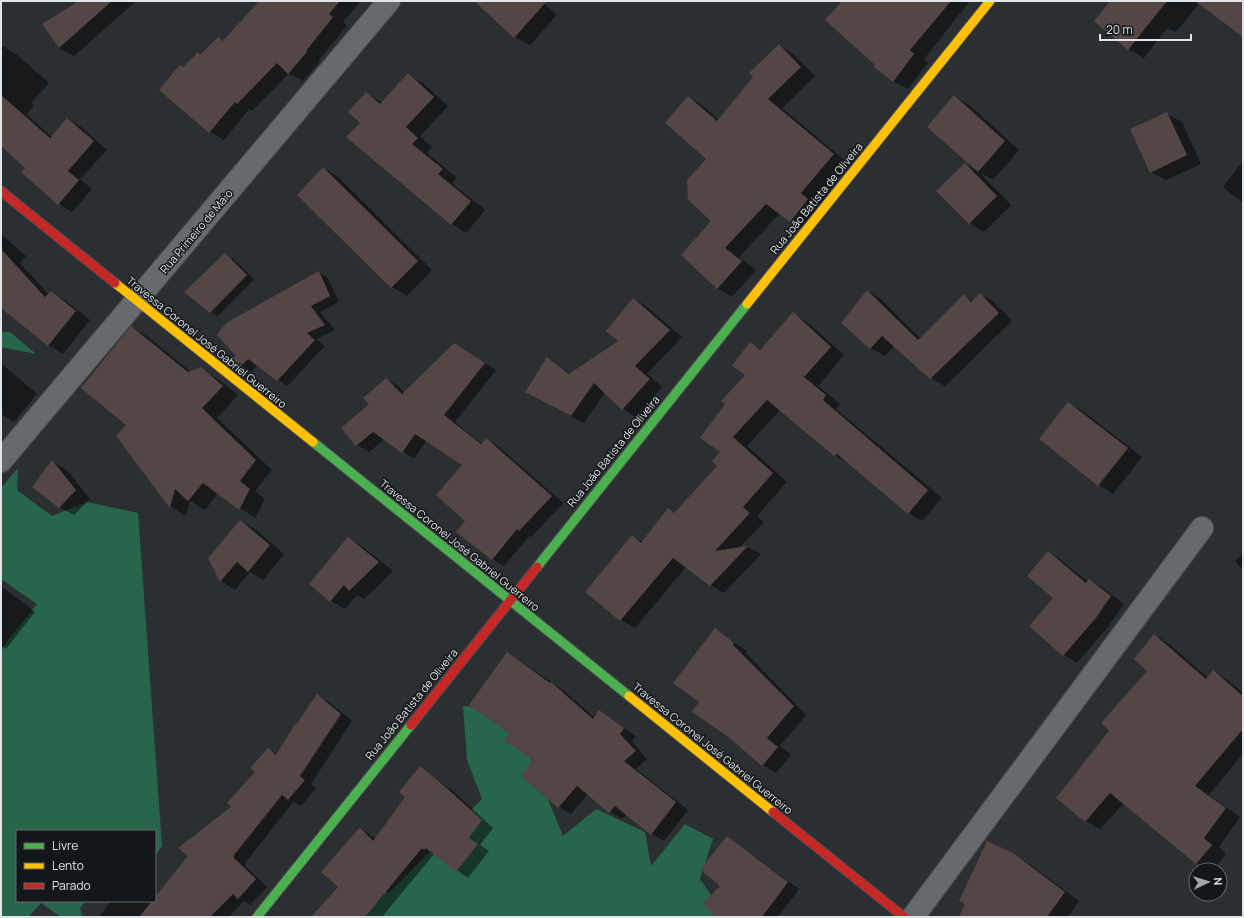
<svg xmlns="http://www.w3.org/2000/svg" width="1244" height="918" font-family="Manrope,sans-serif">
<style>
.forest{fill:#28664c}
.shadow{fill:#0007}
.building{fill:#534645}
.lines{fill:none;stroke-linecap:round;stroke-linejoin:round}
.street-casing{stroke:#494d4f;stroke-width:24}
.fast-casing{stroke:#494d4f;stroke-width:11}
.slow-casing{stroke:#494d4f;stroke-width:11}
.jam-casing{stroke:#494d4f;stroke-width:11}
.street{stroke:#666a6c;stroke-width:22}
.fast{stroke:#4caf50;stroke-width:9}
.slow{stroke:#ffc107;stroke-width:9}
.jam{stroke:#c62828;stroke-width:9}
.labels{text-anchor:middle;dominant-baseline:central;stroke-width:3;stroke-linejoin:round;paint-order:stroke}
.street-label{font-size:11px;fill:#e0e5e9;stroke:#131719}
</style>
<rect width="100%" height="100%" fill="#2b2f32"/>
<path class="forest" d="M1,332H10L36,354L1,347Z
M18,468L17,490L52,516L87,502L138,513L162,846L155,856V831H17V901H86L80,908L82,917H61L41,903L28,917H1V649L37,604L1,579V488Z
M463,706L511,710L563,836L596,809L645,832L651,866L685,824L713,839L700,879L726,917H350L363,868L388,894L482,799L467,760Z"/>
<path class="shadow" d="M81,1H136L74,56L59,48L44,24Z
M260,1H361L343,22L347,26L319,60L320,61L303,81L289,73L252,111L249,109L224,140L210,132L184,68L198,54L201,56L218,38L224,41Z
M476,1H541L557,15L530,45L515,37Z
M843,1H970L924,59L928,63L908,89L893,81L876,65Z
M1111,1H1196L1199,4L1176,32L1167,28L1144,58L1129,49L1095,21Z
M779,45L793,54L815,76L782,108L848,163L805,230L780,213L739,257L756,270L732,297L717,288L708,159L688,97L702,105L719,120Z
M2,46L16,54L49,83L31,103L34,106L26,114L52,137L67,119L81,127L107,150L80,179L92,189L72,212L59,204L22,172L26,167L1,145Z
M408,75L423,83L448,106L420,136L432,147L427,153L457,178L452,183L485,210L466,233L452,224L348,137L362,123L366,93L383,103Z
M954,96L969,105L1019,150L993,180L979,172L1011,205L984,232L969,223L965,164L977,170Z
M1167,114L1182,122L1201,164L1166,180L1151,172Z
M1243,161V203L1223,187Z
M323,168L338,177L432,270L407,296L392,287Z
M1,234L26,256L20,263L49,295L51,292L66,301L90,320L63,354L49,345L1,307Z
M225,255L233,259L254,279L218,316L210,312Z
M319,272L328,278L339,302L320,312L335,330L316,339L325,346L287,386L258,365L251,372L231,359L238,356Z
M867,291L881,299L921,339L964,295L973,301L980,294L994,302L1012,321L945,386L931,378L894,346L885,356L871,348L842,323Z
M633,299L646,306L682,337L647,374L662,387L635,417L623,409L605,392L584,423L538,399L548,358L571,374L620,341Z
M793,314L807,322L844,355L818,386L840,404L836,409L942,498L922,521L908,513L849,464L835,455L780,410L747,446L787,482L757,516L764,522L739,548L747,547L761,554L724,593L710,585L686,567L635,628L621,620L632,537L642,542L668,509L675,513L718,465L746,375L751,344L761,350Z
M132,327L148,337L191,372L200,369L217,378L238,395L217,418L272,470L255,491L265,499L255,518L218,493L205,510L190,501L186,516L171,507L117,436L128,424Z
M466,351L496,370L455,422L482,444L486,439L498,446L563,503L531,537L529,536L504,566L492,559L467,521L463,465L427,440L414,459L385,439L369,452L357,445L342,429L371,404L386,379L398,386L405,393Z
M1,363L37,394L14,422L1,414Z
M1068,403L1083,411L1142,457L1113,494L1099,485Z
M53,462L67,470L90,499L74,515L59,507Z
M240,521L255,529L284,554L263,580L250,572L235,590L221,581L209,559Z
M349,539L363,547L393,571L364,599L357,595L345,609L331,601Z
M1048,552L1061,560L1088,582L1090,580L1103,588L1124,604L1108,627L1077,663L1064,655L1031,626L1054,598Z
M1243,553V569L1235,562Z
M1,586L35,612L6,649L3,647L1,650Z
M715,630L747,651L746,653L806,715L780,746L791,755L776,773L763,765L700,702Z
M1155,635L1169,644L1208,678L1213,672L1228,680L1243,693V754L1209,795L1240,817L1219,847L1226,854L1213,870H1208L1196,863L1124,803L1100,829L1086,821L1110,730L1149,670Z
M508,653L563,690L595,718L600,712L636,736L632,741L647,759L636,769L688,810L664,841L652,834L626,814L622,819L610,812L588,794L571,814L559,807L534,760L510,732Z
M317,696L329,702L352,721L311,784L316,788L301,806L293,802L246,862L245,866L267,887L250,905L244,901L229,917H99L111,901H155L232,807L256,772L268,749L278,755Z
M420,767L453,791L493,828L480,845L489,851L468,878L434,854L382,917H312L339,887L361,828L376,839L406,797Z
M727,837L799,889L778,917H716Z
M1012,854L1028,863L1079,901L1068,917H971Z"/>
<path class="building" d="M79,1H112L59,48L42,24Z
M259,1H340L329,14L333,17L306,51L307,52L288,74L277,63L237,104L235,102L209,133L159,90L180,65L183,67L198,52L200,55L218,37L223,41Z
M474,1H547L514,38Z
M842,1H951L910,50L914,54L893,82L874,67L875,65L825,20Z
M1110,1H1167L1128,50L1094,21Z
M1195,1H1243V37Z
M779,44L801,67L768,99L834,154L801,193L808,199L790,222L766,204L725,248L742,261L717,289L681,255L711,221L688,200L687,180L706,159L665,123L688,96L717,121L753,77L749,73Z
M408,73L434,97L406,127L418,138L412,144L443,169L438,174L471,201L451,225L346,137L360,123L348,112L366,92L380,104Z
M1,95L50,138L67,118L94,141L68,171L79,180L58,205L21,172L25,168L1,146Z
M954,95L1005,141L978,172L927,127Z
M1167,112L1187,155L1150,173L1130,129Z
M965,163L997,196L969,224L936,191Z
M323,167L418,261L391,288L297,195Z
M1,249L45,297L51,291L76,311L48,346L1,308Z
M225,253L247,275L210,313L184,292Z
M319,271L330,296L311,306L325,325L307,333L315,340L277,381L248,359L240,367L229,358L236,356L217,335L226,323Z
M867,290L918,340L964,294L971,302L980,293L999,313L930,379L882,336L870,349L841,323Z
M633,298L670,330L635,366L650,379L622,410L594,383L571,416L525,392L547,357L569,374L618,341L606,331Z
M793,312L831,347L804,377L826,395L823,400L928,490L908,514L837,454L834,456L767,400L733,437L773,473L743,507L750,513L715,551L748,546L710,586L673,558L620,621L585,592L632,535L641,543L668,508L674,513L717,466L712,461L720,452L700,438L725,404L721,401L745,375L732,366L750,342L760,350Z
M131,326L188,372L201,367L223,386L202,408L256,460L240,481L250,489L239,510L203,483L188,501L175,489L170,508L116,436L126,425L81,388Z
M454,343L485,363L444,415L481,444L486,438L552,496L519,531L517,529L492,560L456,532L465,521L436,495L462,465L415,434L402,453L373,432L356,446L341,428L369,404L363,398L386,378L402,394Z
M1068,402L1128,448L1098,486L1039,439Z
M52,460L76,490L59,508L32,487Z
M240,520L270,545L248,572L237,562L220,582L208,558Z
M348,537L379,562L349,591L344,585L330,602L309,584Z
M1048,551L1086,583L1089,579L1111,596L1095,619L1063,656L1029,626L1053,598L1027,576Z
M715,628L734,643L733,645L794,706L767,738L778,747L762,766L727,736L692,712L699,702L673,683Z
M1154,634L1206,679L1213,670L1243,696V729L1195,786L1226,808L1204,838L1212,845L1196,864L1110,793L1085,822L1056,798L1109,731L1101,723L1147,671L1134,659Z
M507,652L550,683L551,682L593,719L599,710L624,728L620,734L636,751L624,761L676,802L651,835L615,806L609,813L577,786L558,808L521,776L533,760L504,740L509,733L469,705Z
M317,694L341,714L300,776L305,780L288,800L282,795L234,855V858L256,879L238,899L233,894L210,917H139L152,901H155V897L188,856L178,848L231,807L227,803L255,772L250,768L268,748L276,755L295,724L296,725Z
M420,766L441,783L482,820L469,838L478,844L456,872L426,848L424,850L422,848L365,917H311L338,887L321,872L360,827L373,841L405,797L399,792Z
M727,836L788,882L762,917H715L703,903L720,886L700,869Z
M987,841L1013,853L1065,892L1047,917H959L965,904L959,901Z"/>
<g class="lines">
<g class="street-casing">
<path id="street" d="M1,461L389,1
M913,917L1202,528"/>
</g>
<g class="fast-casing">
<path id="fast" d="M313,442L629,696
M537,567L747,304
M257,917L411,725"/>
</g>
<g class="slow-casing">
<path id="slow" d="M115,283L313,442
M747,304L990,1
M629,696L773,812"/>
</g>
<g class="jam-casing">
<path id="jam" d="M1,191L115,283
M411,725L537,567
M773,812L904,917"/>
</g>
<use href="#street" class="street"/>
<use href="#fast" class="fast"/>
<use href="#slow" class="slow"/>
<use href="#jam" class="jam"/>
</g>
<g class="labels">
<g class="street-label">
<text transform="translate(816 198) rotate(-51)">Rua João Batista de Oliveira</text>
<text transform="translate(196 231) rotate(-50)">Rua Primeiro de Maio</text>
<text transform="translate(207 342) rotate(39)">Travessa Coronel José Gabriel Guerreiro</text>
<text transform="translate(613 451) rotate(-51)">Rua João Batista de Oliveira</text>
<text transform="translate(460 545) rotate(39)">Travessa Coronel José Gabriel Guerreiro</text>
<text transform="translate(411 704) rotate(-51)">Rua João Batista de Oliveira</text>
<text transform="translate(713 748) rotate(39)">Travessa Coronel José Gabriel Guerreiro</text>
</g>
</g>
<rect width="1244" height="918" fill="none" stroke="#e0e5e9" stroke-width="4"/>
<rect x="16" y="830" width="140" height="72" fill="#131719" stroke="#65696c"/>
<rect x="24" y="843" width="20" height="6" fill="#4caf50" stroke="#65696c"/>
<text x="52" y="850" font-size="12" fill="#e0e5e9">Livre</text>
<rect x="24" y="863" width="20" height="6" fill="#ffc107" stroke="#65696c"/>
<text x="52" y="870" font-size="12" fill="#e0e5e9">Lento</text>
<rect x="24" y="883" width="20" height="6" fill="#c62828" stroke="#65696c"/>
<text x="52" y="890" font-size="12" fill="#e0e5e9">Parado</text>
<g transform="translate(1208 882) rotate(86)"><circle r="19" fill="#131719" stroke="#65696c"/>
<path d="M0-3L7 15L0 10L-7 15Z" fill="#a1a5a9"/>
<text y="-6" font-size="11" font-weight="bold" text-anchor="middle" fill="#e0e5e9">N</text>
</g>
<path d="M1100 34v6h91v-6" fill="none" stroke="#e0e5e9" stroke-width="2"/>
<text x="1106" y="34" font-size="12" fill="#e0e5e9" stroke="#131719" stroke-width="3" paint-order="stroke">20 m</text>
</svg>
